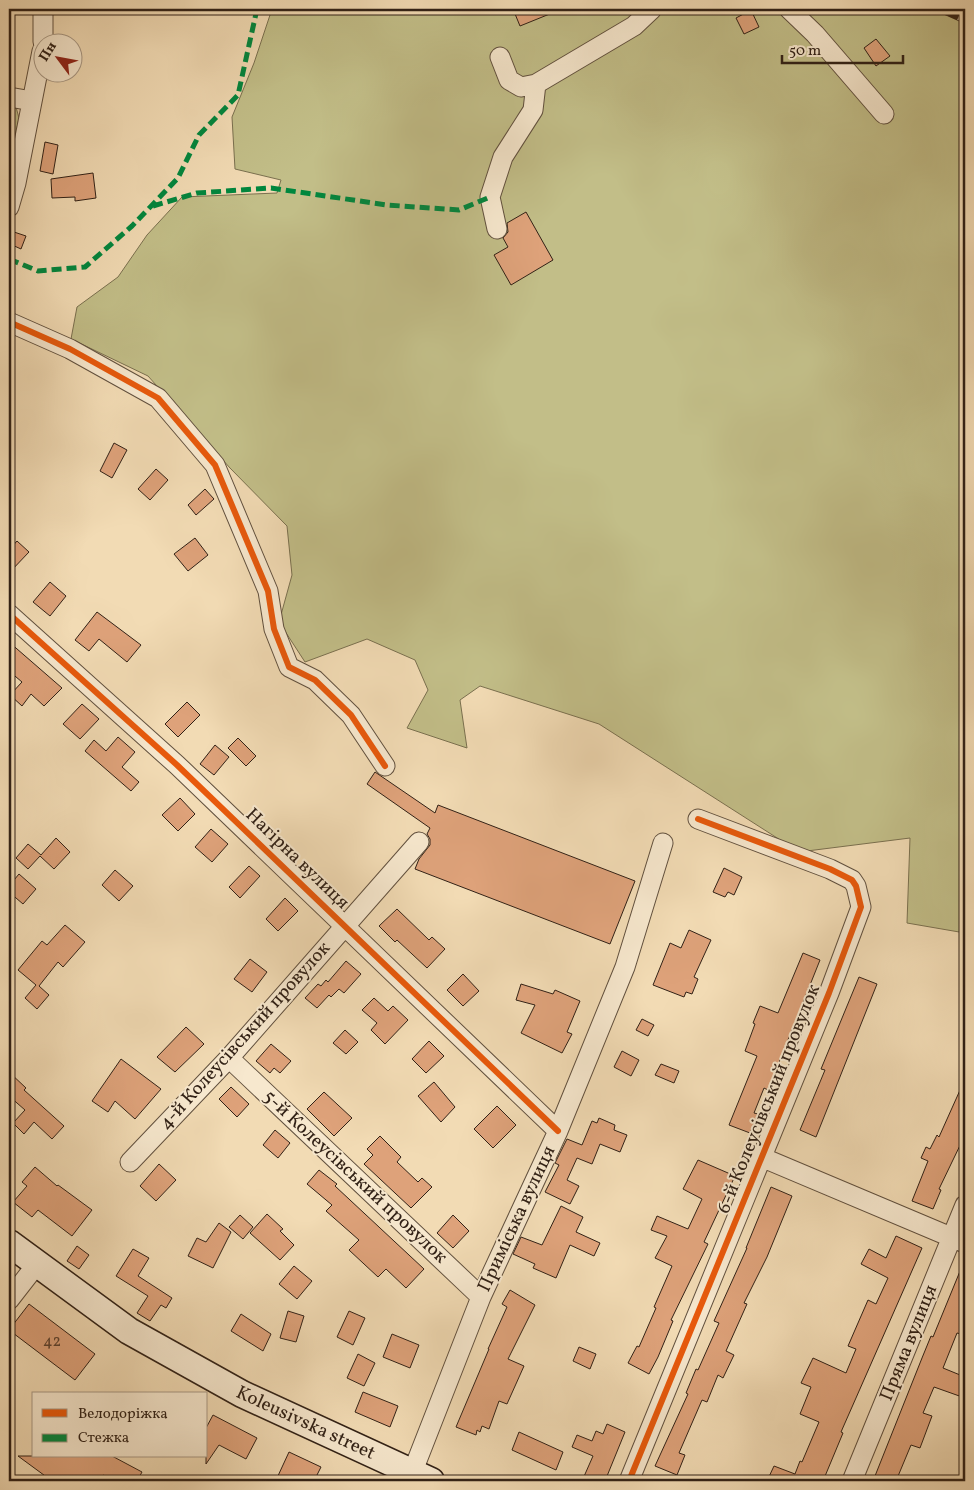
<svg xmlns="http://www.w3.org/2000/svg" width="974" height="1490" font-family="Vollkorn,serif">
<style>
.green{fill:#c2be88;stroke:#7a704f}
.building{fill:#dea27a;stroke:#312116}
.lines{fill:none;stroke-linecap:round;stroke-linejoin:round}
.street-casing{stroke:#61503e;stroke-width:21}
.secondary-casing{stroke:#312116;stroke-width:29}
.street{stroke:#f7e8ce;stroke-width:19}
.secondary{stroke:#f7e8ce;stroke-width:26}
.rail-casing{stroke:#312116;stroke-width:5.5}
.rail{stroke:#f7e8ce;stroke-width:4;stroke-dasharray:11;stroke-linecap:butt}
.quiet{stroke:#00873e;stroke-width:5;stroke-dasharray:10 5;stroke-linecap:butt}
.cycleway-casing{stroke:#f7e8ce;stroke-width:9}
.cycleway{stroke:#e8590c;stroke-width:6}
.labels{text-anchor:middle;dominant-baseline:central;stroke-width:4;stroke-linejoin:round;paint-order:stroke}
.number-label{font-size:16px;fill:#5c412f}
.street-label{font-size:19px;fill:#312116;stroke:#f7e8ce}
</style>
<rect width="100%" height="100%" fill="#f2dbb4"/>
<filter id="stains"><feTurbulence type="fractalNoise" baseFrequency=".004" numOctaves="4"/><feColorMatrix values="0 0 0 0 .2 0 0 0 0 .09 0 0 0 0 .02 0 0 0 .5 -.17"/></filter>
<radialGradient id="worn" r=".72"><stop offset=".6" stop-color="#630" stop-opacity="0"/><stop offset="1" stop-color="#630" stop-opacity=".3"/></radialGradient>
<path class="green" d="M272,9H965V933L907,923L910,838L799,852L599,724L480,686L460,700L467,748L407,728L428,690L415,660L367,639L305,662L279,622L292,575L287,526L230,468L148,376L71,339L77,307L118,277L147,235L182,197L277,193L281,180L235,169L232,117L254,63Z
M9,106L16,107L19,118L9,166Z"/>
<path class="building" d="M513,9H562L520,26Z
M751,10L759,27L744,34L736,18Z
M876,39L890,56L876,66L864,48Z
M45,142L58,145L53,174L40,171Z
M93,173L96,198L75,201V197L52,198L51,179Z
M526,212L553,260L511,285L494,255L508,247L503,238L508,232L507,223Z
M14,232L26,236L21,249L10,244Z
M114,443L127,450L112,478L100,471Z
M156,469L168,480L150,500L138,489Z
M205,489L214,499L196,515L188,505Z
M195,538L208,555L188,571L174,554Z
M17,541L29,552L9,573V550Z
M50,582L66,596L50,616L33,602Z
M97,612L141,645L127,662L99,639L89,651L75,640Z
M9,642L62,688L44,706L31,694L22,706L10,695L22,682L9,671Z
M187,702L200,715L178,737L165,724Z
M82,704L99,719L80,739L63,724Z
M118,737L135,752L122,767L139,782L131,791L85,751L94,740L106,751Z
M238,738L256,756L246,766L228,748Z
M215,745L229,757L214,775L200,764Z
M375,772L435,813L438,805L635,881L610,944L415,869L419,859L430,845V839L427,834L430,828L367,784Z
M180,798L195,814L178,831L162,815Z
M211,829L228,844L212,862L195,847Z
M56,838L70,852L54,869L40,856L28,869L16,858L28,844L41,855Z
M249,866L260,876L240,898L229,887Z
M724,868L742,877L734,895L728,892L725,897L713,892Z
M115,870L133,886L119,901L102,885Z
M19,874L36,889L23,904L9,892V886Z
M285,898L298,911L278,931L266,919Z
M397,909L429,940L432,937L445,949L427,968L397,940L395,942L379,926Z
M65,925L85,942L63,967L58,962L39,986L49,995L37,1009L25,998L36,985L18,970L42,941L47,945Z
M689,930L711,940L694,977L698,979L692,994L686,992L684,997L653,985L670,943L681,948Z
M803,953L820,960L768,1090L764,1088L754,1113L758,1114L750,1133L729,1125L757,1056L745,1051L755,1024L753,1023L760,1006L778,1013Z
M250,959L267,972L252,992L234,979Z
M346,961L361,974L344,993L339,989L331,997L329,995L317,1008L305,998L318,984L321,986L326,980L328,982Z
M463,974L479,991L463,1006L447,990Z
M859,977L877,984L816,1137L800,1130L825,1070L821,1069Z
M521,984L553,994L555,990L580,1001L567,1032L572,1034L562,1053L521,1033L535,1005L516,1000Z
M374,998L388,1011L393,1006L408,1020L385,1044L371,1030L377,1023L362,1010Z
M642,1019L654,1025L648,1036L636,1030Z
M186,1027L204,1044L175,1072L157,1057Z
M345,1030L358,1042L346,1054L333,1043Z
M429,1041L444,1056L426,1073L412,1059Z
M271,1044L291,1061L280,1073L274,1068L270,1073L256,1061Z
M622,1051L639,1060L631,1076L614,1067Z
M121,1059L161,1089L135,1119L115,1101L108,1112L92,1101Z
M661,1064L679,1071L674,1083L655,1075Z
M9,1072L26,1088L24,1090L64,1126L52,1139L34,1122L24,1134L13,1123L25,1110L9,1096Z
M965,1079V1135L939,1189L941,1190L933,1209L912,1201L928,1161L921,1158L926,1147L930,1149L937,1135L939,1137Z
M434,1082L455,1107L441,1122L418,1096Z
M231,1087L249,1104L237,1117L219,1099Z
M324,1092L352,1118L334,1136L307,1109Z
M497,1106L516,1125L493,1148L474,1129Z
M599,1118L615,1125L614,1130L627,1135L620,1152L600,1144L592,1164L577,1158L567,1180L579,1186L570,1204L545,1192L559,1165L555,1163L567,1139L582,1145L592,1121L597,1123Z
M275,1130L290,1143L278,1158L263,1145Z
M380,1136L401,1157L397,1162L418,1182L422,1178L432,1187L411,1208L364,1164L373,1155L367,1149Z
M698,1160L735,1176L704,1242L708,1244L671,1320L673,1321L658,1357L649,1374L628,1363L637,1346L639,1347L656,1308L654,1307L672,1266L655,1258L667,1236L651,1230L657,1216L688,1229L702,1199L683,1189Z
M159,1164L176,1180L156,1201L140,1186Z
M35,1167L57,1186L58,1185L92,1210L72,1236L38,1210L32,1217L13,1202L27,1186L22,1182Z
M319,1170L337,1184L335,1186L424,1269L406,1288L386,1269L378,1277L349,1250L359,1240L326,1211L332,1205L307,1184Z
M771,1187L792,1196L767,1257L744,1303L747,1304L726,1351L734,1355L723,1378L718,1375L707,1402L702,1400L679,1453L685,1455L677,1475L655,1466L688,1394L686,1393L696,1369L698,1370L719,1323L714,1321L747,1248H746Z
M561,1206L583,1217L576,1232L600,1243L594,1256L570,1245L556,1278L533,1268L535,1264L513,1254L521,1237L542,1245Z
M267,1214L283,1229L280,1231L294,1245L280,1260L250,1233Z
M240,1215L253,1227L243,1239L229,1227Z
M453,1215L469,1231L453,1248L437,1233Z
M219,1223L231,1232L213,1268L188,1256L197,1238L206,1242Z
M896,1236L922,1248L841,1432L843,1433L823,1481H767L774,1466L795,1474L800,1461L802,1462L819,1422L800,1414L811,1387L801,1383L813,1358L846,1373L856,1349L848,1346L868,1300L876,1304L888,1278L861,1264L869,1249L886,1258Z
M77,1246L89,1255L79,1269L67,1261Z
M133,1249L149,1258L138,1276L172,1298L166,1308L161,1305L150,1321L137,1313L148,1296L116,1276Z
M965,1259V1323L961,1334L957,1333L943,1368L965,1377V1398L934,1387L923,1413L932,1416L920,1448L911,1445L896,1481H873L922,1358L931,1336L933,1337Z
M294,1266L312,1281L297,1299L279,1284Z
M510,1290L535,1305L508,1359L524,1366L507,1404L499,1401L489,1429L482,1426L480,1432L477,1430L476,1435L456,1427L489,1349H488L507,1307L502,1304Z
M29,1304L95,1354L75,1380L9,1330Z
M288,1311L304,1316L296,1342L280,1338Z
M349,1311L365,1318L353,1345L337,1337Z
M241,1314L271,1334L263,1351L231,1331Z
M392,1334L419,1345L410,1368L383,1357Z
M579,1347L596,1354L590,1369L573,1361Z
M358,1354L375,1363L364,1386L347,1378Z
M363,1392L398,1406L390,1427L355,1412Z
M213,1415L257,1438L246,1459L219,1445L206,1464V1428Z
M607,1424L625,1432L605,1481H582L593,1456L572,1447L577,1435L592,1441L596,1431L603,1434Z
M519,1432L563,1452L556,1470L512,1450Z
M289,1452L321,1467L314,1481H284L277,1478Z
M18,1456H112L142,1472L137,1481H114L103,1475L100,1481H52Z"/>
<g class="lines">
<g class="street-casing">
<path id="street" d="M43,9V42
M789,9L815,34L884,114
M500,57L509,80L521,87L536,84L634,26L652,9
M9,97L32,101
M9,207L16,183L42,51
M497,229L490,197L503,157L533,110L536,84
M9,322L70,349L158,398L215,465L268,591L274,629L289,667L315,680L351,715L385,766
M9,614L177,765L558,1131
M229,1058L481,1297
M761,1157L965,1243
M130,1162L229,1058L419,842
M9,1300L37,1264
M409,1481L481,1297L558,1131L625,967L663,843
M629,1481L829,993L861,907L856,886L852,880L830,869L698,819
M852,1481L965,1205"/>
</g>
<g class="secondary-casing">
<g id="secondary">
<path id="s1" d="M9,1243L129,1331L242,1394L431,1481"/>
</g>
</g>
<use href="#street" class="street"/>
<use href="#secondary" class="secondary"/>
<g class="rail-casing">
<path id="rail" d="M938,9L965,21"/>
</g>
<use href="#rail" class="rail"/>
<path class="quiet" d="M153,206L197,193L271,188L387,205L459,210L490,197
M9,259L38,271L85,267L132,226L178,178L199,135L238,95L257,9"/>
<g class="cycleway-casing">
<path id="cycleway" d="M9,322L70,349L158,398L215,465L268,591L274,629L289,667L315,680L351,715L385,766
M9,614L177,765L558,1131
M629,1481L829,993L861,907L856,886L852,880L830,869L698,819"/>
</g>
<use href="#cycleway" class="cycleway"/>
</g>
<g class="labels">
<g class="number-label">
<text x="52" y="1342">42</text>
</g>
<g class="street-label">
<text transform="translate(297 859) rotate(44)">Нагірна вулиця</text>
<text transform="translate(245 1036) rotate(-48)">4-й Колеусівський провулок</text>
<text transform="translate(769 1099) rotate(-68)">6-й Колеусівський провулок</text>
<text transform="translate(355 1177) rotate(43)">5-й Колеусівський провулок</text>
<text transform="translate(517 1219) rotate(-65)">Приміська вулиця</text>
<text transform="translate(909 1343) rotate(-68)">Пряма вулиця</text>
<text stroke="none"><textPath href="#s1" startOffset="348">Koleusivska street</textPath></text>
</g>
</g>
<rect width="974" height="1490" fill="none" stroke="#f2dbb4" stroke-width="30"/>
<rect x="10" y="10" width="954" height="1470" fill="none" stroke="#312116" stroke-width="2.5"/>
<rect x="15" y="15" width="944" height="1460" fill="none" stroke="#312116"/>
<rect x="32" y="1392" width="175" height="65" fill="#f7e8ce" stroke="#a89884"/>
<rect x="42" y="1409" width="25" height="8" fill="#e8590c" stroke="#a89884"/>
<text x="78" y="1418" font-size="15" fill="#312116">Велодоріжка</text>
<rect x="42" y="1434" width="25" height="8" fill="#00873e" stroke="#a89884"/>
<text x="78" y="1442" font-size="15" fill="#312116">Стежка</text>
<g transform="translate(58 58) rotate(302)"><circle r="24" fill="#f7e8ce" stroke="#a89884"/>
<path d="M0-4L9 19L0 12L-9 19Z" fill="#8f2418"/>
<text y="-8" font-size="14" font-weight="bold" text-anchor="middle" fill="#312116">Пн</text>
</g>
<path d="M782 55v8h121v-8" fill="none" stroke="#312116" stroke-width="2.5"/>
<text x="789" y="55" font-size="15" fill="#312116" stroke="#f7e8ce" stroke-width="4" paint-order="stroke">50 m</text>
<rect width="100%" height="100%" filter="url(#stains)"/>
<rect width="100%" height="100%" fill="url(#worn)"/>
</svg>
